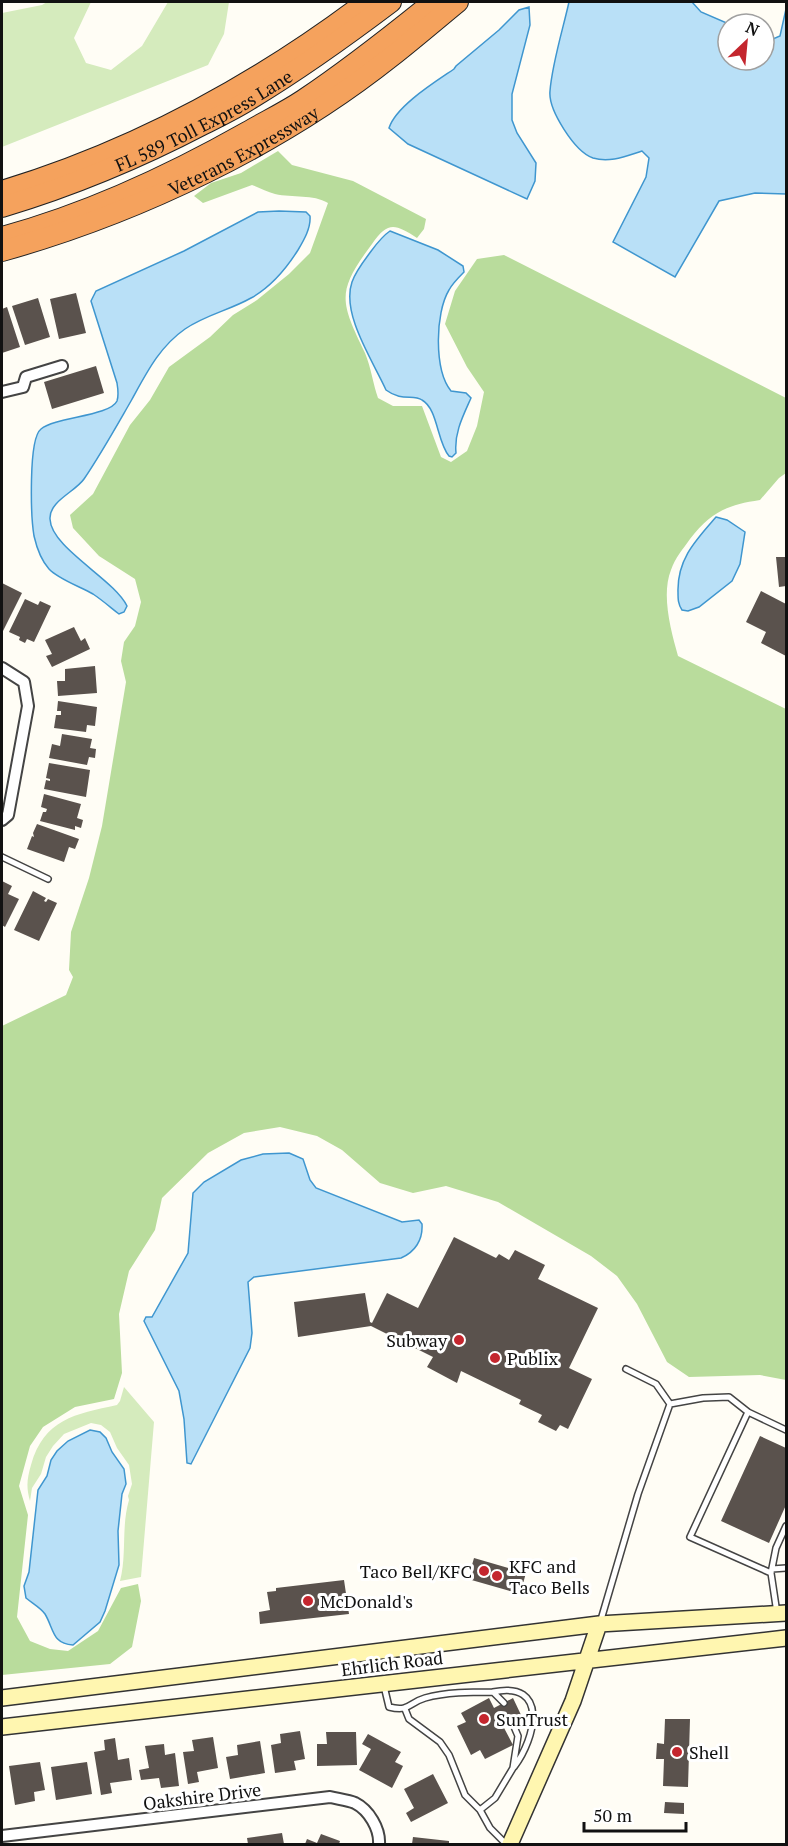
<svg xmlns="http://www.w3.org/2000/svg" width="788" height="1846" font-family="'PT Serif',serif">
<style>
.green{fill:#d5ebbd}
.forest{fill:#b9dc9c}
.water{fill:#b9e0f7;stroke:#3f96cf;stroke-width:1.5}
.building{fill:#5a524d}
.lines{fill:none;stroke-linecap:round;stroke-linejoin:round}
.lane-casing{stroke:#444;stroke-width:8}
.street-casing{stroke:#444;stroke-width:14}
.secondary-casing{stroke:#333;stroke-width:18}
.highway-casing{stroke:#222;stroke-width:22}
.lane{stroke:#fff;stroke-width:5}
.street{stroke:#fff;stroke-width:10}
.secondary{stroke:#fff6b0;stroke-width:15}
.highway{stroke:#f5a25d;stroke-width:20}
.poi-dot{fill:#c4262e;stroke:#fff;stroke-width:2}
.labels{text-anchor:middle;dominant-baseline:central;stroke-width:6;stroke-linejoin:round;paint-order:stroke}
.street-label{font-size:18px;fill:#111;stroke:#fff}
.poi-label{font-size:18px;fill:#111;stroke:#fff;text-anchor:start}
</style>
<rect width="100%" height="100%" fill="#fffdf5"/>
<path class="green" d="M47,2H91L74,38L86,63L111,70L142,46L168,2H229L224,34L208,65L2,147V13L42,5Z
M124,1387L154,1422L141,1577L120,1581C127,1555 121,1527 129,1500L128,1496L132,1484L129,1465L117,1448L110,1432L101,1425L91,1423L64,1434L53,1446L46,1457L41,1474L32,1488L30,1501C26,1487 27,1479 31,1465C44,1419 75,1414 117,1405L120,1401Z"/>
<path class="forest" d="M278,151L292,165L353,181L426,219L424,229L417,238C395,224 388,221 372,244C336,292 340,301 365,353C371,367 373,384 378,398L393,406H422L441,457L451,462L467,451L477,426L484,392L467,367L445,324L455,291L477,259L504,255L786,398V473L779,478L760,500C727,505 711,512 690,539C683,549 675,558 671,570C661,595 671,631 678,656L786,709V1380L760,1375L689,1377L667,1362L637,1304L617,1276L591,1256L498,1202L446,1186L413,1193L380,1183L342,1150L317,1136L280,1127L244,1133L208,1153L162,1198L155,1230L129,1271L119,1314L122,1373L114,1399L75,1407L43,1427L30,1446L19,1486L28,1515L17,1617L30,1641L50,1649L68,1651L98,1631L121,1588L138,1584L141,1601L132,1647L110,1664L2,1675V1026L66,995L73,977L69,970L71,932L89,878L102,826L126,682L121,661L124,642L135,626L141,602L135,579L99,556L73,528L70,515L93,494L130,425L150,400L169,367L210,337L233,315L257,300L289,274L310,253L328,203C313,194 293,198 275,194C267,192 260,188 252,185L203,203L194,196L211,183L241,173Z"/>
<path class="water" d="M569,2H692L701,12L729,24L728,60H764V37L773,39L780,36L786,9V194L755,193L719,201L675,277L613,242L646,177L649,158L642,151C626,156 610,163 593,158C575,152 548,110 550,91C552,64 563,29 569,2Z
M529,7L530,25L512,94V120L517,133L536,163L535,181L527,199L408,144L389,128C396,106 435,82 454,69L456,66L499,30L519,10Z
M279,211L306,212L310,216C311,228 304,240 298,250C286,269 271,287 251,298C230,310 205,315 185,329C159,347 146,374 131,401C116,427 101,454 84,479C75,492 49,501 50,519C51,548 114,579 127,606L124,612L119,614C110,607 102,600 93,594C81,587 58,579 49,569C41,560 37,549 34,536C31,518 28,439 41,429C56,417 110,416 117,401C119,395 118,389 117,383L91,301L96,291L184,251L258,212Z
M390,231L438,250L463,266L464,272C458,278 452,284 449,290C435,313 434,370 451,391L466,393L471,398C463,416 454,433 456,453L452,457L449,456C437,442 438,409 422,400C413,394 402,402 386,390C373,361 341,314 352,282C355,273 363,262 369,254C375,246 381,237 390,231Z
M716,517L727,520L745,532L740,564L732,581L699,607L688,611L682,610C678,604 678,599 678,592C677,559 696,540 716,517Z
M289,1153L303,1159L310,1180L316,1188L402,1222L419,1220L422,1224C423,1240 415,1252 401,1258L254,1277L248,1282L252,1333L250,1348L191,1464L187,1463L184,1419L179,1391L144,1321L146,1317H152L188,1253L193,1193L204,1182L241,1160L263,1154Z
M90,1430L100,1432L106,1438L112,1452L124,1469L126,1484L122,1494L118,1531L119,1565L105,1611L100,1622L73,1645C52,1644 54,1629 45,1614C41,1608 32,1603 26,1598L24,1586L29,1572L38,1490L47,1476L51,1460L57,1451L68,1441Z"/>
<path class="building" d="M76,293L86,333L59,339L50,299Z
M38,298L50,337L25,345L12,306Z
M7,307L20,347L2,353V309Z
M96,366L104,393L52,409L44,382Z
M776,557H786V586L779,587Z
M2,583L22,593L3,631H2Z
M761,591L786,604V656L761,643L766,632L746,622Z
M25,599L38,605L40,601L51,606L34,642L27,639L25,643L19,640L20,637L9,632Z
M74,627L81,641L85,638L90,649L52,667L46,656L52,654L45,640Z
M95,666L97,693L58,696L57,681H65V669Z
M58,701L97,707L95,726L87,725L86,732L54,728L56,715H61V711H57Z
M62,734L92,739L90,748L96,749L95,758L89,757L87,765L49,758L52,744L60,746Z
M49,763L90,770L86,797L44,789L46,780L50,781V779L46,778Z
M44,794L81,804L77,818L83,820L81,828L75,826V830L40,821L43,812H46L47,809L41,807Z
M37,824L79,839L75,849L69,847L64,862L27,849L32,836L34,837L33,833Z
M2,881L12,886L8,894L19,899L5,927L2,925Z
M33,891L46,898L44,901L46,902L48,899L57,903L39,941L14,930Z
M454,1237L496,1258L499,1254L509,1260L515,1250L545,1265L538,1279L598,1308L569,1368L592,1379L568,1429L560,1425L556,1431L538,1422L542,1415L519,1404L521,1400L461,1371L457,1383L427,1367L433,1357L371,1326L298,1337L294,1302L365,1293L370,1322L372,1323L387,1293L418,1308Z
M760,1436L786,1448V1505L769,1543L721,1521Z
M474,1558L526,1573L520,1594L468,1579Z
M344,1580L349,1614L260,1624L259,1612L270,1610L267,1592L276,1591V1588Z
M489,1698L494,1708L513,1698L522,1717L503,1726L513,1745L485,1759L480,1750L471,1755L457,1726L466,1722L461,1713Z
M665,1719H690L688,1787L663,1786L664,1759H656L657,1743L664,1744Z
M300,1731L305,1759L294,1761L296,1770L275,1773L271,1745L281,1743L280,1734Z
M326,1732H356L357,1765L317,1766V1744H327Z
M368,1734L401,1752L395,1762L403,1766L392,1788L359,1770L371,1749L362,1744Z
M213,1737L218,1768L197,1772L199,1782L188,1784L183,1752L194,1751L192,1740Z
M115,1738L118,1760L129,1758L132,1780L110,1783L112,1793L101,1795L94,1752L105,1750L104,1740Z
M260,1741L265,1773L230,1779L226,1757L238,1755L237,1745Z
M164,1744L165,1755L175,1753L179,1786L161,1788L159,1778L141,1780L139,1770L149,1768L145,1746Z
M40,1762L45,1790L34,1792L35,1801L15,1805L9,1766Z
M87,1762L92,1794L56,1800L51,1767Z
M433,1774L448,1803L411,1822L406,1813L414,1808L404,1789Z
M665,1802L684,1803V1814L664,1813Z
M282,1833L284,1844H248L247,1838Z
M321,1834L340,1841L339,1844H305L307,1839L317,1843Z
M413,1837L449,1841V1844H412Z"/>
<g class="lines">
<g class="lane-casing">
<path id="lane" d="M2,857L48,879
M626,1369L656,1384L670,1404L703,1398L729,1397L748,1412L690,1537L771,1573L777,1613
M748,1412L786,1430
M772,1569L786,1568
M771,1573L776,1548L786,1526
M600,1623L638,1494L670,1404
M384,1686L389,1707C410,1712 408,1703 425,1698C446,1692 471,1692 493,1692L504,1703
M493,1692C549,1680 536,1738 514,1767
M405,1709L409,1719L440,1742L449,1755L465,1795L480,1810
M506,1844L490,1828L480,1810L495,1798L513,1768L518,1736L512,1722"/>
</g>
<g class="street-casing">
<path id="street" d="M2,392L23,387L26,377L62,366
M2,668L24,682L28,706L8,815L2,820
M2,1836L330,1797C338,1799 348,1800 355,1803C369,1810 380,1829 379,1844"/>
</g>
<g class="secondary-casing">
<path id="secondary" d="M2,1698L599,1624L786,1613
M2,1727L786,1638
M510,1844L573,1701L599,1624"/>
</g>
<g class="highway-casing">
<g id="highway">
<path d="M2,191C134,151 256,85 366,2"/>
<path id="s1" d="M2,207C72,186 139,158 204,124C220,116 237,108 252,98C300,69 346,36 391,2"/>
<path d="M2,237C87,214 171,175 247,132C266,121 285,112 303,100C348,70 391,36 433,2"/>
<path id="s2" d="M2,251C138,213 280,145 391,57C414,39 436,20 458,2"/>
</g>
</g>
<use href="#lane" class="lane"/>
<use href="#street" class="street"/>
<use href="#secondary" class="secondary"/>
<use href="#highway" class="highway"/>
</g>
<g class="poi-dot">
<circle cx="459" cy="1340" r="6"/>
<circle cx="495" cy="1358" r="6"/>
<circle cx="484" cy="1571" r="6"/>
<circle cx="497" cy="1576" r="6"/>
<circle cx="308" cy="1601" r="6"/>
<circle cx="484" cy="1719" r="6"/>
<circle cx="677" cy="1752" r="6"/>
</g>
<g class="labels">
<g class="street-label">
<text stroke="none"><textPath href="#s1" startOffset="220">FL 589 Toll Express Lane</textPath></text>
<text stroke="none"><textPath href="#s2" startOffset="262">Veterans Expressway</textPath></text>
<text transform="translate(392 1663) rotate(-7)">Ehrlich Road</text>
<text transform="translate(202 1796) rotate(-7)">Oakshire Drive</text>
</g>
<g class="poi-label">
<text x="447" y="1340" text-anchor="end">Subway</text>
<text x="507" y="1358">Publix</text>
<text x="509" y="1566">KFC and<tspan x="509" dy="21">Taco Bells</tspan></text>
<text x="472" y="1571" text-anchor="end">Taco Bell/KFC</text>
<text x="320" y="1601">McDonald's</text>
<text x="496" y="1719">SunTrust</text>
<text x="689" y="1752">Shell</text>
</g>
</g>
<rect width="788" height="1846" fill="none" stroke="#111111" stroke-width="6"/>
<g transform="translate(746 42) rotate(26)"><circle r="28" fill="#ffffff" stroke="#a0a0a0" stroke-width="1.5"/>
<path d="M0-4.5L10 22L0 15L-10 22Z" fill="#c4262e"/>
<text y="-9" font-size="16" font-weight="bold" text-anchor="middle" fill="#111111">N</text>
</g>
<path d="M584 1822v9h102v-9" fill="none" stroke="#111111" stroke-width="3"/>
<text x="593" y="1822" font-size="18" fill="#111111" stroke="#ffffff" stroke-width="4.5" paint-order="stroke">50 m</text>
</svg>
